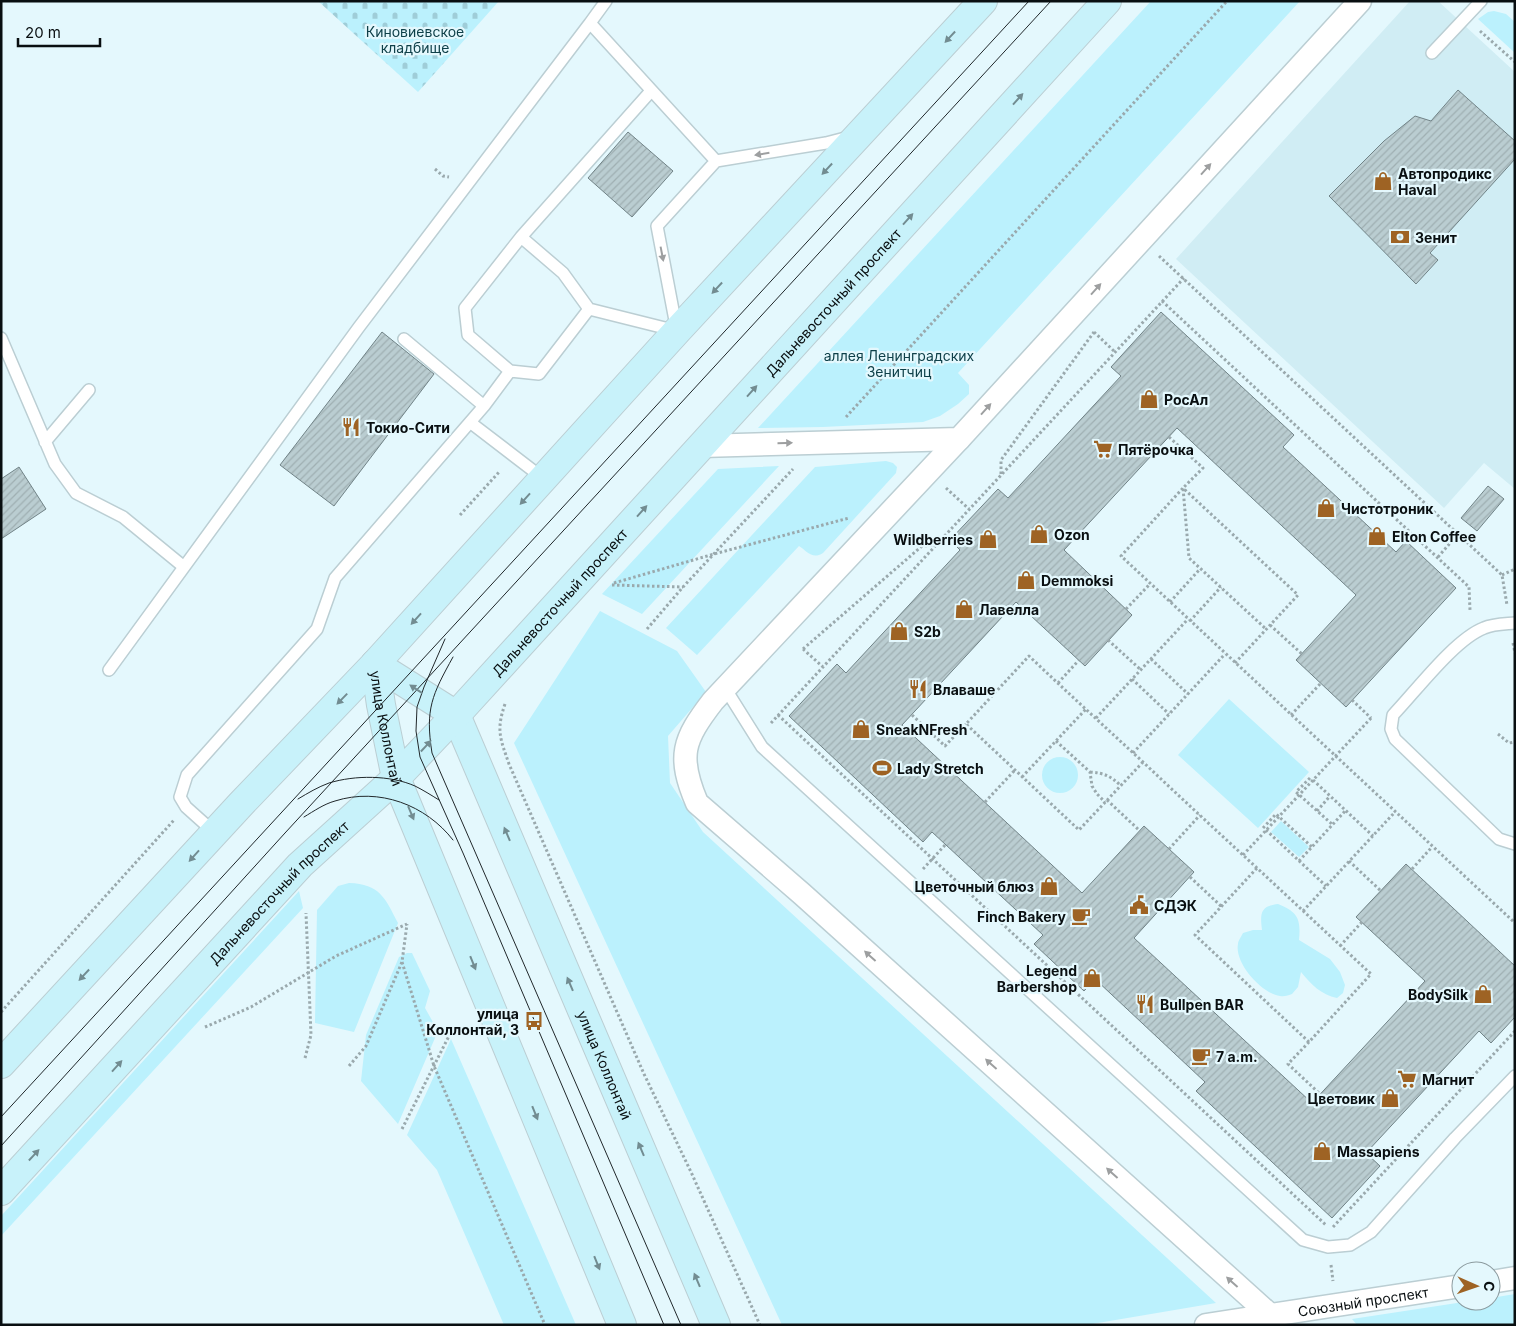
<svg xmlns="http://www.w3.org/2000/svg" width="1516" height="1326" font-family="Inter,sans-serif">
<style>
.built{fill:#d0edf4}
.green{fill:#bbf1fd}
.cemetery{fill:url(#cemetery-stones)}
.building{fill:url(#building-hatch);stroke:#718387}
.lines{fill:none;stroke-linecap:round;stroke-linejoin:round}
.service-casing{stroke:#bbced3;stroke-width:14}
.minor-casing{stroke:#bbced3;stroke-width:25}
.secondary-casing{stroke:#bbced3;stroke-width:30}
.path{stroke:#9aa9ad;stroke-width:3;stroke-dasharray:2.5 2.5;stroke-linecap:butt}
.service{stroke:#fff;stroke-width:11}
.minor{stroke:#fff;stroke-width:22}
.secondary{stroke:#c8f2fa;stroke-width:28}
.tram{stroke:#21282b;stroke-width:1}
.oneway{fill:#728c91}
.oneway2{fill:#9d9fa0}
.labels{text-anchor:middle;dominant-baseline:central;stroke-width:4.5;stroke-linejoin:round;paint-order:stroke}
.park-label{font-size:14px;fill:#0f4049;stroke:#e4f8fd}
.poi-label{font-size:14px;font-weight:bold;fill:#090f11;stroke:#e4f8fd;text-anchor:start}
.street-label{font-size:14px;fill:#090f11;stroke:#e4f8fd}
</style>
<defs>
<pattern id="cemetery-stones" width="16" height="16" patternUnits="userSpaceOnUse" patternTransform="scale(1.25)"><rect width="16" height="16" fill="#bbf1fd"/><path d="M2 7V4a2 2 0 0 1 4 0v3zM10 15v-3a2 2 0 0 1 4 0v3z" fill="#9fcdd8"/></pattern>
<pattern id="building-hatch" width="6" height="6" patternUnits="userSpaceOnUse" patternTransform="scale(1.25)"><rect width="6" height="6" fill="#bacdd1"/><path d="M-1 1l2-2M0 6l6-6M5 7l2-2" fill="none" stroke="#9fafb2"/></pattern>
</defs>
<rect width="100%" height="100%" fill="#e4f8fd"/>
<path class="built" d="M1410,1H1438L1515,72V489L1484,463L1444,508L1176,259Z"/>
<path class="green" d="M1151,1H1300L958,373L969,385V394L958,404L940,416L923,422L823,427L758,428Z
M1494,11L1506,14L1515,22V53L1478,19L1488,12Z
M886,461L893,463L897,467L896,473L823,553C812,560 807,551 799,546L697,655L666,628L815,467Z
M779,466L642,614L602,594L718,469Z
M600,611L677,651L706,692L668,736L670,783L703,832L1216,1303L1086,1325H782L514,743Z
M1229,699L1309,772L1258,828L1178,755Z
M1042 775a18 18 0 1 1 36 0a18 18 0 1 1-36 0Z
M1281,821L1309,847L1299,857L1271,832Z
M349,883C380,884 385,898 398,923L354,1032L315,1023L317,910L338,886Z
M299,891L303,908L1,1236V1216Z
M1278,904C1298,912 1301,919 1299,940L1330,959L1340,972L1345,985L1343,993L1337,998C1321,995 1311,984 1301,972L1298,987L1292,994C1289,995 1284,997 1280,996C1262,994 1234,963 1238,944C1238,941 1241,937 1243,933L1253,930H1262C1260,914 1260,906 1278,904Z
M407,953H412L430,991L425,1008L438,1031L398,1124L361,1081L366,1035L399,957Z
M451,1039L576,1325H504L437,1170L407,1135Z
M1515,1294V1325H1357L1352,1319L1470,1301H1491V1298Z"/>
<path class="cemetery" d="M318,1H499L418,92Z"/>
<path class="building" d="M1458,90L1515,141V159L1430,253L1438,260L1416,284L1329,196L1384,141L1415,116L1431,121Z
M628,132L673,171L632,217L588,178Z
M1161,312L1294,435L1283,447L1396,552L1406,541L1456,588L1346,707L1296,660L1356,595L1177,428L1064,550L1132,615L1085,666L1016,602L902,725L1082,893L1144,826L1194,872L1134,938L1312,1103L1425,981L1356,917L1406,864L1515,966V1017L1491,1043L1479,1031L1366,1153L1380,1166L1332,1218L1196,1091L1205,1082L1095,979L1084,991L1034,944L1043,935L932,832L923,842L789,716L837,664L846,673L960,550L950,540L998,489L1008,498L1121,376L1111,367Z
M382,332L434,374L334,506L280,465Z
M19,467L46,509L1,539V479Z
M1488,486L1504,499L1477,531L1461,518Z"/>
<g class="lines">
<g class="service-casing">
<path id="service" d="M590,23L606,1
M1432,53L1481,1
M521,237L651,91
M589,309L563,273L521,237L465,308L468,335L510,371L539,374L589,309L677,331L657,226L716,161L826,143L849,137
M1,338L55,464L76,493L123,517L184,567
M484,406L510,371
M471,423L544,479
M45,442L89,390
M1515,623C1505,624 1493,624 1484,628C1455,639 1416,691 1393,715L1391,729L1395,739L1499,839L1515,844
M109,670L359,327L590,23L716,161
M725,688L762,747L1303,1240L1328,1247L1350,1245L1371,1232L1455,1138L1515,1076
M215,833L186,807L180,797L187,775L317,629L335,578L484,406L404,339"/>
</g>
<g class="minor-casing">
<g id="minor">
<path d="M959,439L713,701C683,740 677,756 697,803L802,894L1269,1314"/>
<path d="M701,446L959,439L1360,1"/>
<path d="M1491,1282L1515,1278"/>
<path id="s1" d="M1206,1325L1461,1286"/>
</g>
</g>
<g class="secondary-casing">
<g id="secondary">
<path id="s2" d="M375,664L456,715L716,1325"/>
<path id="s3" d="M375,664L381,705L396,778L622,1325"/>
<path d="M1,1064L241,804L375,664L677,331L983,1"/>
<path id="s4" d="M1,1191L300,865L396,778L456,715L1107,1"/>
</g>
</g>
<path class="path" d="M1480,31L1515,62
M435,169L443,176L449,177
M1159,256L1502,575L1507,605
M1162,301L1469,587L1470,610
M1094,332L1115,352
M846,417L1227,1
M1169,437L1203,468L1183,488L1189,558L1266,629
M1001,474V460L1094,332
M946,488L969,509
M460,515L500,471
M1438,557L1458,534
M1502,575L1515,569
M614,583L714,554L849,518
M612,585L683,587
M1170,602L1200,569
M1126,609L1150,584
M1190,621L1221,587
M1270,625L1302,654
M647,629L683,587L793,469
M1108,640L1141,670
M1513,643L1515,653
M803,649L922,546L936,545
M803,649L823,667
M1151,659L1188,694
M1235,663L1298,595L1183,488L1121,556L1515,923
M1132,679L1169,714
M1058,683L1079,660
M1352,700L1371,718
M505,704C496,730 500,738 509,764L644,1074L691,1172L760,1325
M778,715L1327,1226
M912,715L945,746L966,724
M1291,715L1321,683
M1096,718L1188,619
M771,723L1184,278
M1498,734L1509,743L1515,742
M1056,741L1090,772L1092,786L1097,794L1105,802
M1133,753L1225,654
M1143,762L1079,830L966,724L1029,656C1067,692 1105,727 1143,762C1181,798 1219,833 1257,868L1371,974L1309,1042L1195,935L1257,868
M1090,772C1104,773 1111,776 1121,786
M1022,777L1086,709
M1310,778L1296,792L1333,825
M1313,780L1373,836
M1107,800L1140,831
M985,802L1015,770
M1317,811L1330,796
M1263,828L1276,814L1312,847
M1266,830L1326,886
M1169,849L1200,815
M1243,855L1372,717
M1299,861L1346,810
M1349,861L1381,891
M923,869L946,844
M1412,869L1432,847
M1190,877L1222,907
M1303,911L1395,812
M1340,946L1362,922
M402,962L434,1066L545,1325
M1,1012L174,820
M205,1027L251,1007L336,956L407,924
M1309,1042L1288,1064L1320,1094
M305,1058L311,1035L306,913
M349,1066L366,1046L402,962L407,924
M402,1129L453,1028
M1333,1227L1515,1031
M1331,1265L1333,1281"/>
<use href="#service" class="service"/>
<use href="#minor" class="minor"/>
<use href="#secondary" class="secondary"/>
<path class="tram" d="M445,639L424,687L417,707L416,731L420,757L463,853L664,1325
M453,657C432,695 425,709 432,753L681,1325
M298,799C308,793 318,787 329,783C355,775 390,775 415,786C423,790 431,795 439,800
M304,817C314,811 324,804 335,801C379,787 426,805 453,840
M1,1117L1029,1
M1,1146L285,833L1051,1"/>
</g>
<defs><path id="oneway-solid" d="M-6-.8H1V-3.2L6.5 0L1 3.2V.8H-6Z" transform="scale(1.25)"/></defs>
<g class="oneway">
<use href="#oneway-solid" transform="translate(950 37) rotate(133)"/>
<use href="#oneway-solid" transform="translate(1018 99) rotate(-48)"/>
<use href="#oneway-solid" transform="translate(827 169) rotate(133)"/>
<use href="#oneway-solid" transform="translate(908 219) rotate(-48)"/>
<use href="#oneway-solid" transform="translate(717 288) rotate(133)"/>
<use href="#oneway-solid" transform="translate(752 391) rotate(-48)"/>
<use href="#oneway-solid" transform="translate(525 499) rotate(132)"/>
<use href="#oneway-solid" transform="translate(642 511) rotate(-48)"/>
<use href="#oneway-solid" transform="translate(416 619) rotate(132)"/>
<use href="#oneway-solid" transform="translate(416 689) rotate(-147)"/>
<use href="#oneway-solid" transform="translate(342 699) rotate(134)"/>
<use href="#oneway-solid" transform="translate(426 746) rotate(-47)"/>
<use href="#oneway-solid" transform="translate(411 813) rotate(67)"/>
<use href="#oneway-solid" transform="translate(507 834) rotate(-113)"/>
<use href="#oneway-solid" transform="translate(194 856) rotate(132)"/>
<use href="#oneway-solid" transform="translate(473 963) rotate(68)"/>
<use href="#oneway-solid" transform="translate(84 975) rotate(133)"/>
<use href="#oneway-solid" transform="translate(570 984) rotate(-113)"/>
<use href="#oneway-solid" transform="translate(117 1066) rotate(-48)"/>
<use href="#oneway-solid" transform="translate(535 1113) rotate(68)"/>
<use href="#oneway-solid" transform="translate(641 1149) rotate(-113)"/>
<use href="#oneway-solid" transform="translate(34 1155) rotate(-47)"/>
<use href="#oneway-solid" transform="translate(597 1263) rotate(68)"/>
<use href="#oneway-solid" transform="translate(697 1280) rotate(-113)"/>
</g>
<g class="oneway2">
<use href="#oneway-solid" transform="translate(762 154) rotate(171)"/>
<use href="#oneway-solid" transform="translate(1206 169) rotate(-48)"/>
<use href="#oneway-solid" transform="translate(662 254) rotate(79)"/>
<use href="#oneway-solid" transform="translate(1096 289) rotate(-48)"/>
<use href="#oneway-solid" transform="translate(986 409) rotate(-48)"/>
<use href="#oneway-solid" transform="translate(785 443) rotate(-1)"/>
<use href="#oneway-solid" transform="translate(870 956) rotate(-138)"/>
<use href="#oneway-solid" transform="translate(991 1064) rotate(-138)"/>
<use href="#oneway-solid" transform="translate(1112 1173) rotate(-138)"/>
<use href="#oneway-solid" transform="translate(1232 1282) rotate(-138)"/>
</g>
<defs>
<g id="shop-bare" transform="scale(1.5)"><path d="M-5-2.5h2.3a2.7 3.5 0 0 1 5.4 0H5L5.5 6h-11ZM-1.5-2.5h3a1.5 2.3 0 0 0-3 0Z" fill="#9e6324" stroke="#e4f8fd" stroke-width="2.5" paint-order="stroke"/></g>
<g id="bank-bare" transform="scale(1.5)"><path d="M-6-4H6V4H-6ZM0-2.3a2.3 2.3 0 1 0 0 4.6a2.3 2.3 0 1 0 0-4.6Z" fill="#9e6324" stroke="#e4f8fd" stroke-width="2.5" paint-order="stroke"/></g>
<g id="restaurant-bare" transform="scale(1.5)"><path d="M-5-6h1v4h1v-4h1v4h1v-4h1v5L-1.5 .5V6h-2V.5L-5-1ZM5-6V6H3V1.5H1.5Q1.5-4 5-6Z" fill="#9e6324" stroke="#e4f8fd" stroke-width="2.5" paint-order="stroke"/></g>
<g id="supermarket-bare" transform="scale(1.5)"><path d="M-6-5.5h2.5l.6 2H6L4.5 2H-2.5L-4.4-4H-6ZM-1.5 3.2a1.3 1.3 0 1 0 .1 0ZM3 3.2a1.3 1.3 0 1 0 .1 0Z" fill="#9e6324" stroke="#e4f8fd" stroke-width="2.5" paint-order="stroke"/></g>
<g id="stadium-bare" transform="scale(1.5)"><path d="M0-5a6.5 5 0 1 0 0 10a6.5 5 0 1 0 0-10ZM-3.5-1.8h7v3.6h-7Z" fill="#9e6324" stroke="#e4f8fd" stroke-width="2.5" paint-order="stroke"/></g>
<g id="civic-bare" transform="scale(1.5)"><path d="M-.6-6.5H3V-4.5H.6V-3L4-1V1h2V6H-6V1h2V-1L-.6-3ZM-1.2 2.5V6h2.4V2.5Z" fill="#9e6324" stroke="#e4f8fd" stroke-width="2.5" paint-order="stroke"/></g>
<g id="cafe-bare" transform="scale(1.5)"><path d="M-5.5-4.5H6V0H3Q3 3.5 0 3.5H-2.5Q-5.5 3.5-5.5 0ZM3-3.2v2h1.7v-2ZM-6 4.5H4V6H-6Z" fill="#9e6324" stroke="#e4f8fd" stroke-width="2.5" paint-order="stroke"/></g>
<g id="bus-bare" transform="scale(1.5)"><path d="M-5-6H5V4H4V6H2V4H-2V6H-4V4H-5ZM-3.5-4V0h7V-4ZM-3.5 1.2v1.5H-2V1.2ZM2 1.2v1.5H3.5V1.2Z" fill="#9e6324" stroke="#e4f8fd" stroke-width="2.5" paint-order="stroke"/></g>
</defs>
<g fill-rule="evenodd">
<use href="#shop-bare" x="1383" y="181"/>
<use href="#bank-bare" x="1400" y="237"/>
<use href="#shop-bare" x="1149" y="399"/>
<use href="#restaurant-bare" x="351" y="427"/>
<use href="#supermarket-bare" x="1103" y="449"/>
<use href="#shop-bare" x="1326" y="508"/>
<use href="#shop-bare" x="1039" y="534"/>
<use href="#shop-bare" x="1377" y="536"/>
<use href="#shop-bare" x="988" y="539"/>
<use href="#shop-bare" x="1026" y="580"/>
<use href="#shop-bare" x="964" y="609"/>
<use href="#shop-bare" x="899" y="631"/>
<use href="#restaurant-bare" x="918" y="689"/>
<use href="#shop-bare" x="861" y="729"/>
<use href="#stadium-bare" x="882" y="768"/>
<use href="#shop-bare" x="1049" y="886"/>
<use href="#civic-bare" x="1139" y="905"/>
<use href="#cafe-bare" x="1081" y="916"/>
<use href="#shop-bare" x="1092" y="978"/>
<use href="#shop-bare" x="1483" y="994"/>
<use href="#restaurant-bare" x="1145" y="1004"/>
<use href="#bus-bare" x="534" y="1021"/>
<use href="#cafe-bare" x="1201" y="1056"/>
<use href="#supermarket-bare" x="1407" y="1079"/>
<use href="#shop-bare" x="1390" y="1098"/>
<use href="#shop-bare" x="1322" y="1151"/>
</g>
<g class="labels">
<g class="park-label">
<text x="415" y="31">Киновиевское<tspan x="415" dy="16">кладбище</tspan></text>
<text x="899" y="355">аллея Ленинградских<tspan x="899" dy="16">Зенитчиц</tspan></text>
</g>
<g class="poi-label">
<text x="1398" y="173">Автопродикс<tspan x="1398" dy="16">Haval</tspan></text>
<text x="1415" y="237">Зенит</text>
<text x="1164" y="399">РосАл</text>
<text x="366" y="427">Токио-Сити</text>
<text x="1118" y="449">Пятёрочка</text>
<text x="1341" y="508">Чистотроник</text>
<text x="1054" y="534">Ozon</text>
<text x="1392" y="536">Elton Coffee</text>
<text x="973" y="539" text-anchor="end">Wildberries</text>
<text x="1041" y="580">Demmoksi</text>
<text x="979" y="609">Лавелла</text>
<text x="914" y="631">S2b</text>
<text x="933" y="689">Влаваше</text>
<text x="876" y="729">SneakNFresh</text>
<text x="897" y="768">Lady Stretch</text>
<text x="1034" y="886" text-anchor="end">Цветочный блюз</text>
<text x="1154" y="905">СДЭК</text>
<text x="1066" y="916" text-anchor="end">Finch Bakery</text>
<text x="1077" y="970" text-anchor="end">Legend<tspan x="1077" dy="16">Barbershop</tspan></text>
<text x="1468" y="994" text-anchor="end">BodySilk</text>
<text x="1160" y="1004">Bullpen BAR</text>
<text x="519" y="1013" text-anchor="end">улица<tspan x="519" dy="16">Коллонтай, 3</tspan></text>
<text x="1216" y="1056">7 a.m.</text>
<text x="1422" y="1079">Магнит</text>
<text x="1375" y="1098" text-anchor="end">Цветовик</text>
<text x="1337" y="1151">Massapiens</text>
</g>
<g class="street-label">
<text stroke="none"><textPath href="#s4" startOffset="1218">Дальневосточный проспект</textPath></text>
<text stroke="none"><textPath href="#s4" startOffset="812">Дальневосточный проспект</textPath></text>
<text stroke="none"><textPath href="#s3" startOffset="65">улица Коллонтай</textPath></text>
<text stroke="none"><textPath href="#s4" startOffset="408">Дальневосточный проспект</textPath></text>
<text stroke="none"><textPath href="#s2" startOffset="476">улица Коллонтай</textPath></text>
<text stroke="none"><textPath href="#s1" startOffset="159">Союзный проспект</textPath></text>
</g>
</g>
<rect width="1516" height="1326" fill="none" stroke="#090f11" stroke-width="5"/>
<g transform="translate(1476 1286) rotate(92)"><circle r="24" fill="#e4f8fd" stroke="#8c9b9f"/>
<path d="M0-4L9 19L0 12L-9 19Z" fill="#9e6324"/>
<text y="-8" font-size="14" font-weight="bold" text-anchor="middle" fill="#090f11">С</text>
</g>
<path d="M18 38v8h82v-8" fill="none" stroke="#090f11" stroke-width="2.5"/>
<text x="25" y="38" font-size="15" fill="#090f11" stroke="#e4f8fd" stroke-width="4" paint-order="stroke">20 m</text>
</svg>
